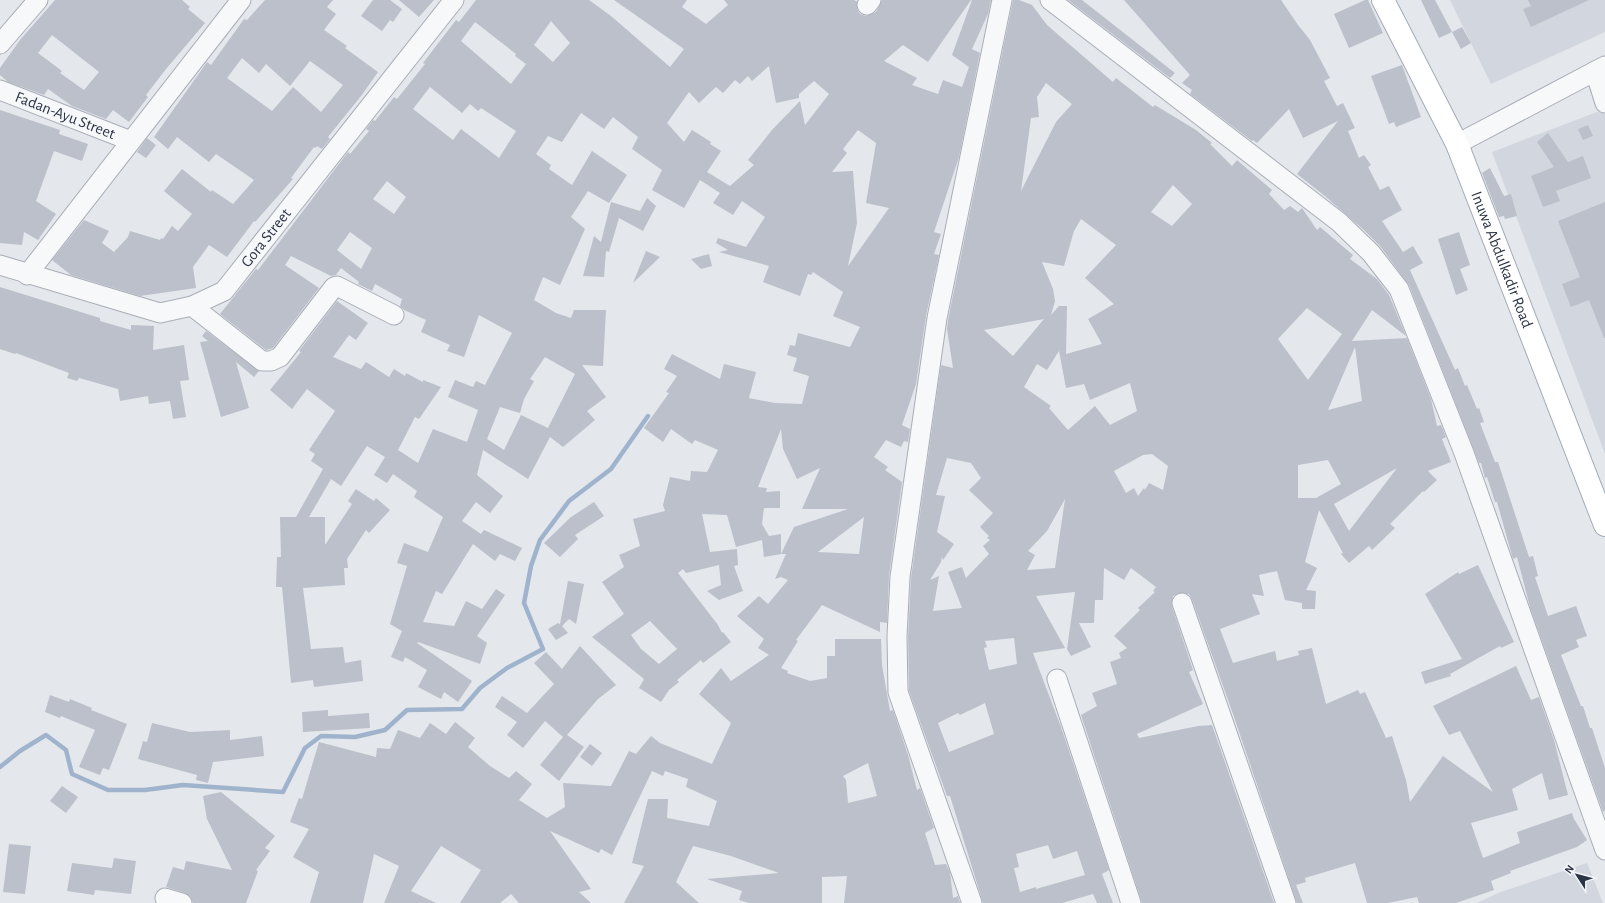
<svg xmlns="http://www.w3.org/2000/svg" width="1605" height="903" font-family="'Alegreya Sans',sans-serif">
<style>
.built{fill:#d2d6de}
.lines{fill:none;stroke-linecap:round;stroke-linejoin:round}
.stream{stroke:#9fb4cc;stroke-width:4.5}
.building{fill:#bbc0ca;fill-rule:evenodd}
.minor-casing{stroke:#a9aeb7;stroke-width:21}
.major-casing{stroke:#a3abb8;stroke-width:24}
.minor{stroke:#f7f8fa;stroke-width:19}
.major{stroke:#fff;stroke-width:22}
.labels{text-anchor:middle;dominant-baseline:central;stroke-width:4;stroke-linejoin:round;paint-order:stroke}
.street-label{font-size:16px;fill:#2b3445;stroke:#f4f6f9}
</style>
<rect width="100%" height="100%" fill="#e4e7ec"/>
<path class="built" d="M1450,0H1605V32L1491,84Z
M1605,109V454L1492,152Z
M1587,863L1603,903H1477L1498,893Z"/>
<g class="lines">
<path class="stream" d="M0,767L20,751L46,735L66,750L72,774L108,790H145L183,785L283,792L305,748L321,736L355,737L385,730L407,710L462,709L480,688L507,668L543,649L524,603L531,566L540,540L569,501L611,469L648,416"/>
</g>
<path class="building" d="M55,0H182L190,7L188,9L205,23L166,69L146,95L148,97L129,122L113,110L106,119L72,106L48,89L44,95L8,82L0,75V68L20,40ZM52,35L99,72L84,90L60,73L62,71L38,53Z
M265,0H333L327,7L336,14L324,30L347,46L345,48L378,72L361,96L328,137L330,139L322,149L317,146L316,148L314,147L291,178L293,179L255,222L254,221L227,257L209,245L193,267L196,288L140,296L71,275L52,260L84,220L109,231L102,243L114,252L128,237L130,231L160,240L161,238L163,239L172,226L178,231L192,214L164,191L182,169L211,192L212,190L233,204L254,180L216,154L209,162L177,137L168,149L154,137L207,62L211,65L244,19L247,20ZM242,58L259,73L266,64L290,86L310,61L343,85L321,112L293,87L272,111L227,78Z
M373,0H390L402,9L393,22L390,20L382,31L361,16Z
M399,0H434L419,17Z
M476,0H589L611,16L670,67L684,49L614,0H687L682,7L706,24L728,5L724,0H854L857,2V9L860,14L866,16L876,12L882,0H971L928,62L903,45L884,61L917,78L912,85L938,94L943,80L962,87L969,67L952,55L972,0H991L988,14L972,49L980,53L959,157L934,232L941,234L934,254L939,255L926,316L916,384L902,425L910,429L908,442L904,441L901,447L886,440L874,457L888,467L885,470L902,482L889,576L887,623L880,622V632L822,605L796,640L798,641L781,668L788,671L787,673L810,681L827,678V656H835V639H881L882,665L890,711L893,710L908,755L917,790L920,788L934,828L925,833L935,865L946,864L950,872L953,898L958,896L960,903H844L847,876L822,877V903H749L739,900L742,891L707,879L779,873L731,856L693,846L676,882L699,903H624L644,866L632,863L648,799H668L667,818L709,826L717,801L686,787L688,779L665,771L663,776L652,771L612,855L601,849L599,853L550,831L591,889L579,892L591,903H519L511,894L500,903H460L481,870L441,846L411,891L436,903H384L399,866L374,854L363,903H310L319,872L293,857L309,829L290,822L299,798L302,799L319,742L376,757L377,748L390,749L398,730L420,738L430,723L446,734L455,722L475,738L468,747L490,766L509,778L516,771L532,784L519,800L547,818L565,807L563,783L611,786L629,751L636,754L651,736L660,743L712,764L731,723L699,694L721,668L731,681L769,655L758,648L764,639L737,616L759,596L768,604L788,580L781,577L775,579L786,554H781L794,527L848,509H802L820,468L797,479L783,449L781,429L758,487L767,488L766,492L780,491V508H764L762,524L769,536L781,534V554L764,557L762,540L736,547L727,515L702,514L710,552L737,549L738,565L734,566L743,591L719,600L707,591L721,585L719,565L686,573L683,569L678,573L718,625L722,633L723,632L731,642L703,663L701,660L677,680L679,682L669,690L661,702L639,688L644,679L592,637L624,614L602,582L624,567L619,555L640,546L633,519L665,511L663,505L670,477L690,481L691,471L707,472L718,450L695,440L692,444L671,429L663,442L644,428L669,393L666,392L677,376L664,369L672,354L720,379L724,364L756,372L749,398L775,403L802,404L809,376L793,371L797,358L787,355L790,345L795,346L798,333L850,347L860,327L833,316L843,292L813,272L811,275L808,274L800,296L763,282L769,266L719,252L728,250L716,243L718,238L746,247L765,217L742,201L733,215L713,203L720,193L700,180L684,208L652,190L662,170L632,149L638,137L613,117L604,129L581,113L562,142L548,136L536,154L551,165L549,169L572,185L592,151L627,175L609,203L588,191L571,217L585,229L560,285L543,277L534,300L556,313L571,318L574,310H606L603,366L582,365L606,397L587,411L595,420L563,447L550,437L528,479L483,450L477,475L503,496L490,513L476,502L462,521L481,534L484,530L522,548L515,561L500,554L495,561L473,544L442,594L436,591L423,622L454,626L466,601L482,609L496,589L505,595L477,636L487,643L480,664L418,642L417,643L472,681L458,702L444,692L441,699L418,687L427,670L405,657L403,662L391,657L402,631L390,624L407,566L397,563L404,543L428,552L443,517L414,497L417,491L393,474L387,483L374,475L385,457L367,446L341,486L331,479L309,517H325V545L352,504L348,501L356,489L374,501L376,498L390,510L369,533L366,530L347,559L348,568H344L345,585L303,588L311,649L343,647L345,663L361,660L363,681L314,687L313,680L291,683L282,587H276L277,557H281L280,517H296L323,469L311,461L315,454L309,450L335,411L307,389L292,409L270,390L301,352L299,351L337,301L368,323L356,340L349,335L333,357L361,369L366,362L389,377L394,369L405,376L406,373L423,382V380L441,387L419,419L415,417L398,450L418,463L433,429L467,442L478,410L448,397L455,380L473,387L476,381L485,385L512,333L479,315L464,357L447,351L450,345L421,332L426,320L404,310L400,306L402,299L375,284L372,291L358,284L359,282L341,268L336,275L331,276L291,256L285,265L319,288L273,348L266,350L220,314L256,269L258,270L348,152L350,154L369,131L366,129L373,120L375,121L394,97L397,99L425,64L423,63L456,20L459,22ZM551,21L570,43L553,62L534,45ZM475,22L516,54L515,56L526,64L511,84L461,41ZM769,66L776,103L799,98V94L814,81L829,94L805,125L800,101L772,130L748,160L754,165L730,186L707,172L721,151L710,144L711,142L692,130L684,142L667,123L689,92L699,103L716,87L723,93L735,80L740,84L748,76L752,81ZM430,87L462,113L470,104L478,111L481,108L516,131L499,158L461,129L453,140L413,109ZM858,130L876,143L866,203L889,208L848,266L857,223L853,171L832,172L847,153L843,149ZM387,181L406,197L394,214L373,199ZM350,232L372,248L361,269L337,250ZM545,357L575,374L548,428L521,415L504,450L487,439L500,407L520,413L524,399L534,381L530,379ZM864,517L859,554L818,552ZM650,621L677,649L659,664L641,649L631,635ZM868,763L877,796L848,803L846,780L843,776Z
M1013,0H1019L1032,5L1047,25L1113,82L1116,78L1153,107L1155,105L1196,130L1212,143L1210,144L1232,166L1237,160L1272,190L1269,194L1284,210L1290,206L1298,212L1302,208L1317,230L1320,227L1353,255L1350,259L1377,279L1389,295L1406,336L1372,310L1352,341L1407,338L1431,399L1437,426L1441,425L1446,437L1442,439L1451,462L1428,471L1437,480L1424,492L1423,491L1390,524L1395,528L1372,550L1369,546L1349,563L1341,554L1343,553L1319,510L1305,562L1317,568L1306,590L1316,591L1315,609H1302V603L1285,600L1277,571L1259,575L1264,596L1252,594L1260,614L1220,629L1233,663L1275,651L1277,661L1299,655L1298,651L1312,648L1326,704L1358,690L1360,694L1365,692L1386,738L1392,736L1406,780L1410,802L1443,756L1493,792L1460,731L1449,735L1433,706L1516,666L1531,700L1539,697L1554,740L1568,795L1549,800L1542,773L1512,789L1518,810L1471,823L1483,858L1520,843L1517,832L1572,813L1574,819L1587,840L1577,847L1510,871L1511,873L1491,881L1494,890L1456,903H1419L1417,897L1388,903H1367L1355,863L1305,878L1306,882L1296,885L1303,903H1297L1233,714L1192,599L1189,594L1179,593L1173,596L1172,607L1193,670L1189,672L1203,704L1137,734L1139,738L1198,726L1212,725L1274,903H1142L1081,715L1097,706L1092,693L1117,684L1110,662L1121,658L1119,653L1127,648L1114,636L1140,610L1138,608L1155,592L1153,591L1156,587L1131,568L1124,580L1104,568L1103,600H1095L1094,623H1079L1091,647L1071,656L1067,649L1075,592L1036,596L1065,648L1033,653L1061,727L1109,870L1102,874L1113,903H1097L1093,894L1062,903H983L950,796H947L909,691L908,636L911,578L941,365L953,368L947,329L948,320ZM1046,83L1072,104L1056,122L1021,191L1031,118L1039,117L1037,97ZM1173,185L1192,204L1172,226L1151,212ZM1081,219L1116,245L1085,278L1114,304L1088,319L1102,344L1066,354L1067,306H1059L1051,315L1055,301L1053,289L1042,262L1064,266L1074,231ZM1307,308L1342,334L1308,380L1278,339ZM1044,319L1013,356L984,330ZM1355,347L1362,401L1328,410ZM1059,351L1066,388L1084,384L1090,400L1130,383L1137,411L1110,425L1095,406L1068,430L1049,408L1051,406L1024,387L1037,364L1047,370ZM1152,454L1168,466L1163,490L1149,483L1145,490L1144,488L1138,496L1134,488L1126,493L1114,471L1143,455ZM947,458L971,463L981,478L969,490L993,513L980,527L989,536L987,538L990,540L983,546L989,554L966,578L962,567L948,572L962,608L933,611L939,576L930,580L941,562L942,557L943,560L954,544L937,532L945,496L936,495ZM1328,460L1341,484L1316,498H1298V465ZM1397,468L1349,531L1334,504ZM1065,499L1055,568L1027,570L1035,555L1028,551L1047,531ZM1014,638L1017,664L989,670L984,648L987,647L985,641ZM985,703L994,734L949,752L938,723L958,713L960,715ZM1048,845L1053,859L1077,851L1085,875L1036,889V887L1020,892L1014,868L1019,867L1016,854Z
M1068,0H1082L1175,73L1170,78Z
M1124,0H1281L1298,25L1310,40L1330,78L1324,81L1337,106L1343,103L1355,128L1348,131L1359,158L1364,155L1371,165L1368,167L1380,190L1389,186L1402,210L1382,221L1403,252L1413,246L1423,263L1410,270L1455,370L1458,368L1465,386L1467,385L1477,409L1479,408L1484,422L1480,423L1495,462H1498L1529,557L1533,556L1538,576L1535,577L1548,616L1576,606L1587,636L1576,640L1579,647L1561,655L1581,706H1583L1590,728H1592L1605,768V811L1603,812L1530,607L1517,557L1513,559L1511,552L1497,502H1495L1487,477L1485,478L1481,463H1479L1409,285L1380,246L1365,231L1326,197L1297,174L1338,121L1303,138L1289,109L1257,143L1253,140L1252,141L1190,94L1192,90L1182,83L1190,75Z
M1365,0H1368L1383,33L1349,48L1334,14Z
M1421,0H1435L1452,32L1439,38Z
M1528,0H1589L1531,27L1523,9L1531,6Z
M1462,27L1471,43L1461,49L1452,32Z
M1402,65L1421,117L1396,127L1394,122L1389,124L1371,76Z
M0,110L60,130L59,134L88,144L82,161L54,151L36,201L56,214L38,240L24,232L22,245L0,243Z
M1588,125L1593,136L1583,140L1578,129Z
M1548,133L1568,162L1583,156L1591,178L1556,191L1560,201L1543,207L1531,176L1554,167L1537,142Z
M147,138L156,145L146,158L137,152Z
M1490,168L1504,196L1511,194L1517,216L1505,219L1504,216L1499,217L1482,173Z
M647,198L656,206L643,231L619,218L609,252L606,251L604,277L583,276L594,236L601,242L611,202L640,211Z
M1605,202V338H1604L1589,300L1571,307L1562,284L1580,277L1558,221Z
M1459,232L1470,265L1460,269L1468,290L1456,295L1438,239Z
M646,251L660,257L633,283Z
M709,254L712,266L701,269L691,259Z
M0,287L100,318V321L131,330V325L154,326L153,350L184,345L189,380L180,381L186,417L173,419L170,401L149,404L148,396L120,401L118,389L79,378L77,381L67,378L69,373L16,353L15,354L0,349Z
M206,331L259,371L254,377L236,362L249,408L221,417L200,342L208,341L202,336Z
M594,502L604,516L575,535L578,539L560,557L544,543L571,517Z
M1478,565L1514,642L1501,648L1500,646L1450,674L1451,676L1425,684L1421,672L1462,659L1425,594L1458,572L1459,574Z
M568,581L584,584L576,624L569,619L562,626L568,633L556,640L548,629L558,623L560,624Z
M580,646L616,685L598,699L567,735L584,747L559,781L540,765L563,737L545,721L523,748L507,735L517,722L495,707L502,696L527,713L554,684L534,663L546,652L562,669Z
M50,695L69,702L70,699L92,708L91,710L127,724L109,770L103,768L100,775L79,767L95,730L61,716L60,718L45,712Z
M328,710V716L369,713L370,728L303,732L302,712Z
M152,723L190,732L230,730V740L262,736L264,756L213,762L208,783L196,780L197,775L138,759L143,741L147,742Z
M590,744L602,753L592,766L580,757Z
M62,786L78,797L66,813L50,801Z
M221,792L275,836L265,848L270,851L256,870L258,871L246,903H193L190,896L185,893L166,887L173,867L184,870L186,861L232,870L207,819L203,796Z
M9,844L31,846L25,894L3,892Z
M114,858L136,861L131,894L95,890L94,895L67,891L72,863L112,868Z"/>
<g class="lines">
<g class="minor-casing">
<g id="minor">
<path d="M1050,0L1339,222L1371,253L1399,289L1464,453L1605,850"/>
<path d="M867,5L871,0"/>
<path d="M0,44L38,0"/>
<path d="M1595,71L1605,103"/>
<path id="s1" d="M0,90L131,141"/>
<path d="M1457,144L1605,66"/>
<path id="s2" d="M0,265L160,313L192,306L224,291L454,0"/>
<path d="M27,275L241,0"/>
<path d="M192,306L262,361H271L280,357L334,287L337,286L394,315"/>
<path d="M1182,603L1286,903"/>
<path d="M1057,679L1131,903"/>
<path d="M165,898L182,903"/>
<path d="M972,903L898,692L897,636L900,577L937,318L1002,0"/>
</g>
</g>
<g class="major-casing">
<g id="major">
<path id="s3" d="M1383,0L1457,144L1605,525"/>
</g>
</g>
<use href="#minor" class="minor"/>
<use href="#major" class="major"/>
</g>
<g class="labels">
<g class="street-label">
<text stroke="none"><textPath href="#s1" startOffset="70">Fadan-Ayu Street</textPath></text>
<text stroke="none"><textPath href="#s2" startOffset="303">Gora Street</textPath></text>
<text stroke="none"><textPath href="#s3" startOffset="286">Inuwa Abdulkadir Road</textPath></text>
</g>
</g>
<g transform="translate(1577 875) rotate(306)" stroke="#f4f6f9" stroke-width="3" paint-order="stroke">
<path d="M0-3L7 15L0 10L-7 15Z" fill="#2b3445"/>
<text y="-6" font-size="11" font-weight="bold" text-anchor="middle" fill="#2b3445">N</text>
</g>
</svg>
